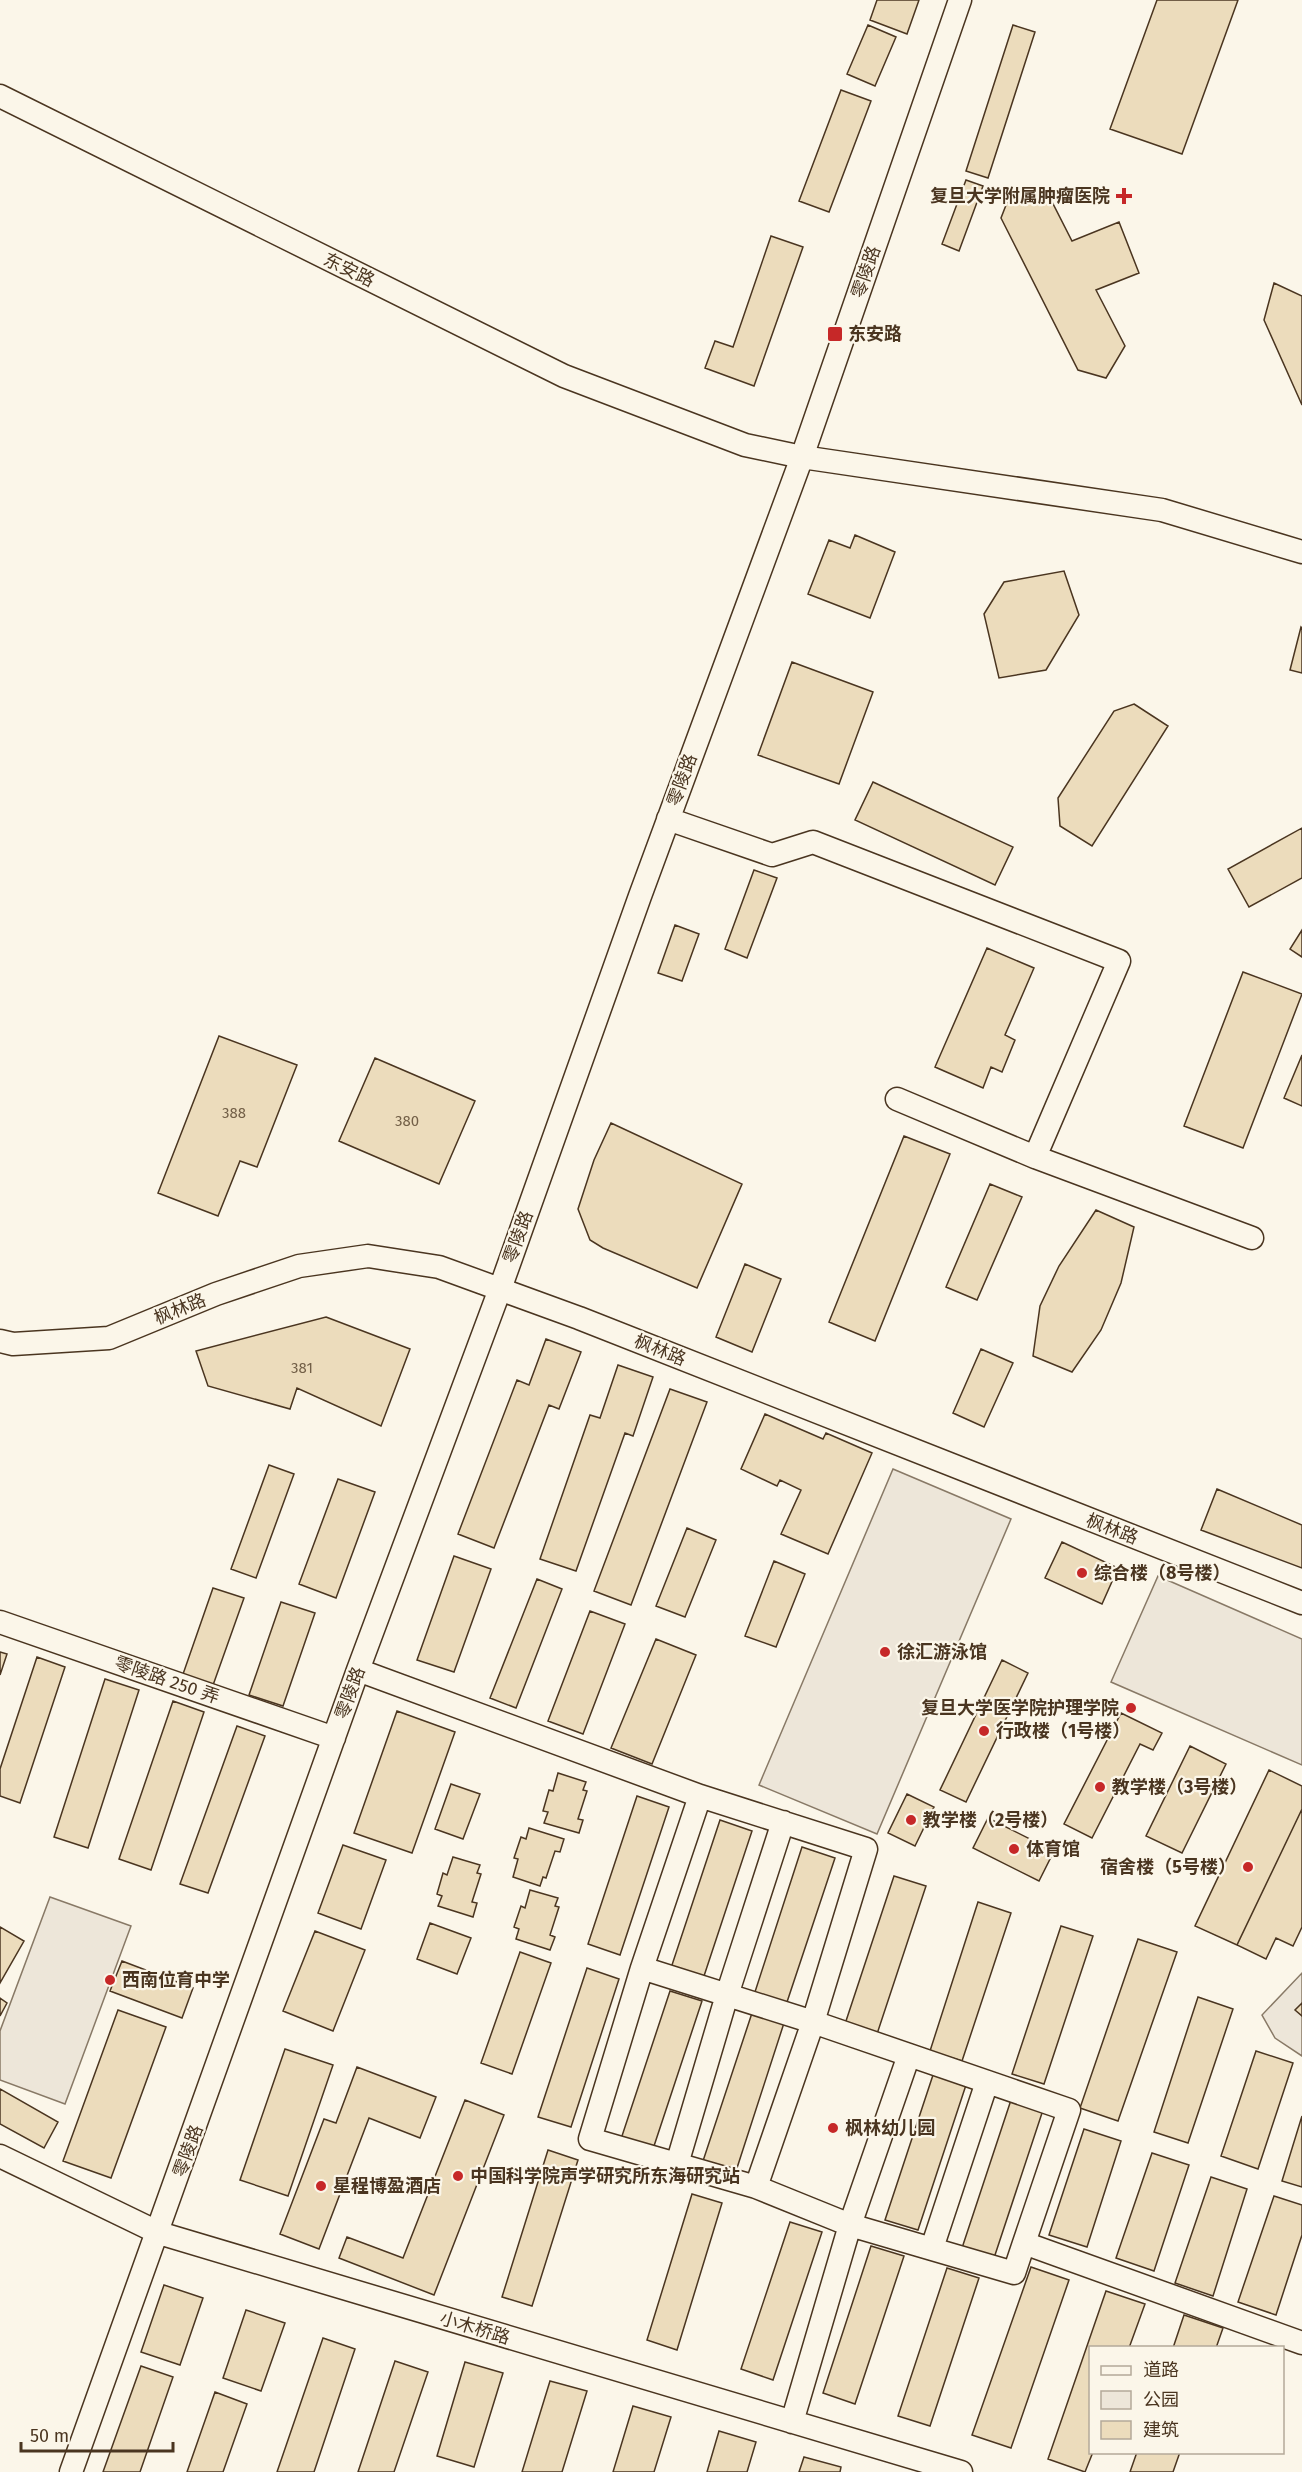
<svg xmlns="http://www.w3.org/2000/svg" width="1302" height="2472" font-family="'Fira Sans','Noto Sans SC',sans-serif">
<style>
.green{fill:#ede6d9;stroke:#887966;stroke-width:1.5}
.building{fill:#ecdcbc;stroke:#4a3520;stroke-width:1.5}
.lines{fill:none;stroke-linecap:round;stroke-linejoin:round}
.minor-casing{stroke:#4a3520;stroke-width:25}
.minor{stroke:#fbf6e9;stroke-width:22}
.poi-dot{fill:#c62828;stroke:#fbf6e9;stroke-width:2}
.labels{text-anchor:middle;dominant-baseline:central;stroke-width:4.5;stroke-linejoin:round;paint-order:stroke}
.number-label{font-size:15px;fill:#725f47}
.poi-label{font-size:18px;font-weight:bold;fill:#4a3520;stroke:#fbf6e9;text-anchor:start}
.street-label{font-size:18px;fill:#4a3520;stroke:#fbf6e9}
</style>
<rect width="100%" height="100%" fill="#fbf6e9"/>
<path class="green" d="M893,1469L1011,1519L877,1834L759,1785Z
M1158,1576L1302,1639V1765L1111,1682Z
M50,1897L131,1926L65,2104L0,2080V2031Z
M1302,1973V2056L1275,2038L1262,2015Z"/>
<path class="building" d="M877,0H919L907,34L870,20Z
M1157,0H1238L1182,154L1110,129Z
M868,25L896,37L875,86L847,74Z
M1013,25L1035,32L988,178L966,171Z
M841,90L871,101L829,212L799,201Z
M966,180L983,186L959,251L942,244Z
M1013,187L1048,194L1072,241L1119,222L1139,273L1096,290L1125,346L1106,378L1078,370L1001,218Z
M771,236L803,247L754,386L705,368L715,341L733,347Z
M1274,283L1302,296V405L1264,320Z
M855,535L895,552L870,618L808,594L829,540L850,548Z
M1064,571L1079,615L1046,670L999,678L984,614L1004,582Z
M1301,627L1302,628V673L1290,670Z
M792,662L873,692L839,784L758,755Z
M1134,704L1168,726L1092,846L1060,826L1058,798L1114,711Z
M873,782L1013,847L995,885L855,820Z
M1302,828V878L1249,907L1228,869Z
M754,870L777,878L747,958L725,949Z
M675,925L699,934L682,981L658,973Z
M1302,930V957L1290,949Z
M987,948L1034,968L1005,1035L1015,1040L1002,1072L991,1067L983,1088L935,1067Z
M1243,972L1302,994L1243,1148L1184,1126Z
M219,1036L297,1065L257,1167L240,1161L218,1216L158,1193Z
M1302,1055V1106L1284,1098Z
M375,1058L475,1101L439,1184L339,1141Z
M611,1123L742,1184L697,1288L603,1248L590,1240L578,1209L594,1160Z
M904,1136L950,1154L875,1341L829,1322Z
M990,1184L1022,1197L977,1300L946,1287Z
M1096,1210L1134,1227L1121,1283L1101,1330L1072,1372L1033,1356L1040,1306L1059,1266Z
M745,1264L781,1279L752,1352L716,1337Z
M326,1317L410,1349L381,1426L297,1388L290,1409L208,1386L196,1351Z
M546,1339L581,1352L559,1409L549,1405L494,1548L458,1534L517,1380L529,1385Z
M981,1349L1013,1363L984,1427L953,1413Z
M618,1365L653,1377L633,1436L625,1433L576,1571L540,1559L590,1415L600,1418Z
M670,1389L707,1402L631,1605L594,1591Z
M765,1414L823,1439L826,1433L872,1453L828,1554L781,1534L801,1490L780,1480L777,1486L741,1469Z
M269,1465L294,1474L256,1578L231,1569Z
M338,1479L375,1492L336,1598L299,1584Z
M1217,1489L1302,1525V1568L1201,1530Z
M687,1528L716,1540L685,1617L656,1606Z
M1062,1542L1118,1568L1102,1604L1045,1578Z
M454,1556L491,1569L454,1672L417,1660Z
M774,1561L805,1574L776,1647L745,1636Z
M537,1579L562,1589L516,1708L490,1698Z
M213,1588L244,1598L212,1688L182,1677Z
M281,1602L315,1613L283,1706L249,1695Z
M590,1611L625,1624L583,1734L548,1721Z
M656,1639L696,1655L652,1764L611,1748Z
M0,1652L7,1654L0,1675Z
M37,1657L65,1667L20,1803L0,1796V1769Z
M1002,1660L1028,1673L966,1802L940,1790Z
M105,1679L139,1690L88,1848L54,1837Z
M173,1701L204,1712L151,1870L119,1859Z
M397,1711L455,1732L412,1853L354,1833Z
M1121,1713L1162,1733L1153,1750L1140,1744L1092,1838L1064,1824Z
M237,1726L265,1736L208,1893L180,1884Z
M1190,1746L1226,1764L1182,1853L1146,1836Z
M1269,1770L1302,1786V1809L1237,1945L1195,1926Z
M558,1773L586,1782L583,1790L587,1791L578,1819L583,1820L579,1833L544,1823L548,1812L543,1811L549,1790L553,1791Z
M451,1784L480,1794L463,1839L435,1829Z
M907,1794L934,1807L915,1846L888,1833Z
M637,1796L669,1807L620,1955L588,1944Z
M1302,1809V1927L1293,1946L1276,1938L1266,1959L1237,1945Z
M988,1818L1054,1851L1039,1881L973,1848Z
M720,1820L752,1831L703,1979L671,1968Z
M529,1828L564,1839L560,1852L555,1851L546,1878L543,1877L540,1886L513,1877L518,1859L514,1858L521,1837L526,1839Z
M343,1845L386,1860L361,1929L318,1913Z
M802,1847L835,1858L786,2005L754,1995Z
M453,1857L480,1865L477,1873L481,1874L472,1902L477,1903L473,1917L438,1906L442,1896L437,1894L443,1873L447,1875Z
M894,1876L926,1886L877,2034L845,2024Z
M530,1890L558,1898L555,1906L559,1907L550,1935L555,1937L550,1950L516,1939L519,1929L514,1927L521,1906L525,1908Z
M978,1902L1011,1913L962,2061L930,2051Z
M430,1923L471,1938L457,1974L417,1959Z
M1061,1926L1093,1936L1044,2084L1012,2074Z
M0,1927L24,1941L0,1983Z
M315,1931L365,1950L333,2031L283,2011Z
M1138,1939L1177,1952L1118,2121L1080,2108Z
M520,1952L551,1963L512,2074L481,2063Z
M122,1961L193,1988L182,2018L110,1991Z
M587,1968L619,1979L571,2127L538,2117Z
M670,1991L702,2001L653,2149L621,2139Z
M1198,1997L1233,2009L1188,2143L1154,2132Z
M0,1998L7,2003L0,2016Z
M1302,2003V2016L1295,2010Z
M118,2010L166,2027L111,2178L63,2161Z
M752,2013L784,2023L736,2171L703,2161Z
M285,2049L333,2065L288,2196L240,2180Z
M1256,2051L1293,2063L1258,2169L1221,2156Z
M357,2067L436,2097L420,2138L369,2118L319,2249L280,2234L324,2119L336,2123Z
M934,2072L967,2082L918,2230L885,2220Z
M0,2089L58,2122L44,2148L0,2124Z
M465,2100L504,2115L434,2295L339,2258L347,2237L403,2258Z
M1011,2100L1043,2110L994,2258L962,2248Z
M1302,2116V2187L1282,2181Z
M1084,2129L1121,2141L1087,2247L1049,2235Z
M548,2150L578,2160L532,2306L502,2297Z
M1152,2153L1189,2165L1154,2271L1116,2258Z
M1211,2177L1247,2189L1213,2296L1175,2283Z
M692,2194L722,2203L677,2350L647,2340Z
M1274,2196L1302,2205V2235L1276,2315L1238,2302Z
M790,2222L822,2232L773,2380L741,2369Z
M871,2246L904,2256L855,2404L823,2393Z
M1031,2267L1069,2280L1011,2448L972,2435Z
M947,2268L979,2278L930,2426L898,2416Z
M164,2285L203,2298L180,2365L141,2352Z
M1106,2291L1145,2304L1129,2348H1090V2452H1093L1085,2472L1048,2459Z
M246,2310L285,2323L261,2391L223,2378Z
M1184,2315L1223,2328L1216,2348H1173Z
M323,2338L355,2349L314,2472H277Z
M395,2361L428,2372L394,2472H358Z
M465,2362L503,2373L474,2467L437,2456Z
M141,2366L173,2377L140,2472H103Z
M550,2381L587,2391L562,2472H522Z
M215,2392L247,2404L223,2472H187Z
M633,2406L671,2417L654,2472H613Z
M719,2431L756,2442L747,2472H707Z
M1137,2452H1180L1173,2472H1130Z
M804,2457L841,2467L840,2472H799Z"/>
<g class="lines">
<g class="minor-casing">
<path id="minor" d="M0,96L564,376L745,445L802,457L1162,510L1302,552
M668,819L772,855L813,842L1119,961L1035,1157L1252,1238
M897,1099L1035,1157
M0,1341L13,1344L109,1338L216,1294L299,1266L368,1256L439,1267L579,1318L1302,1603
M0,1622L334,1738
M358,1670L700,1796L866,1849L813,2022L756,2187L850,2225L909,2055
M700,1796L642,1968L590,2139L756,2187
M642,1968L813,2022L1069,2110L1024,2243
M0,2156L159,2233L961,2472
M677,2164L727,1995L783,1822
M932,2248L987,2082
M792,2422L850,2225L1014,2273L1024,2243L1302,2343
M71,2472L358,1670L500,1289L640,896L802,457L960,0"/>
</g>
<use href="#minor" class="minor"/>
</g>
<g class="poi-dot">
<path d="M1121 187h6v6h6v6h-6v6h-6v-6h-6v-6h6z"/>
<rect x="827" y="326" width="16" height="16" rx="3"/>
<circle cx="1082" cy="1573" r="6"/>
<circle cx="885" cy="1652" r="6"/>
<circle cx="1131" cy="1708" r="6"/>
<circle cx="984" cy="1731" r="6"/>
<circle cx="1100" cy="1787" r="6"/>
<circle cx="911" cy="1820" r="6"/>
<circle cx="1014" cy="1849" r="6"/>
<circle cx="1248" cy="1867" r="6"/>
<circle cx="110" cy="1980" r="6"/>
<circle cx="833" cy="2128" r="6"/>
<circle cx="458" cy="2176" r="6"/>
<circle cx="321" cy="2186" r="6"/>
</g>
<g class="labels">
<g class="number-label">
<text x="234" y="1113">388</text>
<text x="407" y="1121">380</text>
<text x="302" y="1368">381</text>
</g>
<g class="poi-label">
<text x="1110" y="196" text-anchor="end">复旦大学附属肿瘤医院</text>
<text x="848" y="334">东安路</text>
<text x="1094" y="1573">综合楼（8号楼）</text>
<text x="897" y="1652">徐汇游泳馆</text>
<text x="1119" y="1708" text-anchor="end">复旦大学医学院护理学院</text>
<text x="996" y="1731">行政楼（1号楼）</text>
<text x="1112" y="1787">教学楼（3号楼）</text>
<text x="923" y="1820">教学楼（2号楼）</text>
<text x="1026" y="1849">体育馆</text>
<text x="1236" y="1867" text-anchor="end">宿舍楼（5号楼）</text>
<text x="122" y="1980">西南位育中学</text>
<text x="845" y="2128">枫林幼儿园</text>
<text x="470" y="2176">中国科学院声学研究所东海研究站</text>
<text x="333" y="2186">星程博盈酒店</text>
</g>
<g class="street-label">
<text transform="translate(349 270) rotate(26)">东安路</text>
<text transform="translate(866 272) rotate(-71)">零陵路</text>
<text transform="translate(682 780) rotate(-70)">零陵路</text>
<text transform="translate(518 1237) rotate(-70)">零陵路</text>
<text transform="translate(180 1309) rotate(-22)">枫林路</text>
<text transform="translate(660 1350) rotate(22)">枫林路</text>
<text transform="translate(1112 1529) rotate(21)">枫林路</text>
<text transform="translate(167 1680) rotate(19)">零陵路 250 弄</text>
<text transform="translate(350 1693) rotate(-70)">零陵路</text>
<text transform="translate(188 2151) rotate(-70)">零陵路</text>
<text transform="translate(475 2328) rotate(17)">小木桥路</text>
</g>
</g>
<rect x="1089" y="2346" width="195" height="108" fill="#fbf6e9" stroke="#b4a999" stroke-width="1.5"/>
<rect x="1101" y="2366" width="30" height="9" fill="#fbf6e9" stroke="#b4a999" stroke-width="1.5"/>
<text x="1143" y="2376" font-size="18" fill="#4a3520">道路</text>
<rect x="1101" y="2391" width="30" height="18" fill="#ede6d9" stroke="#b4a999" stroke-width="1.5"/>
<text x="1143" y="2406" font-size="18" fill="#4a3520">公园</text>
<rect x="1101" y="2421" width="30" height="18" fill="#ecdcbc" stroke="#b4a999" stroke-width="1.5"/>
<text x="1143" y="2436" font-size="18" fill="#4a3520">建筑</text>
<path d="M21 2442v9h152v-9" fill="none" stroke="#4a3520" stroke-width="3"/>
<text x="30" y="2442" font-size="18" fill="#4a3520" stroke="#fbf6e9" stroke-width="4.5" paint-order="stroke">50 m</text>
</svg>
